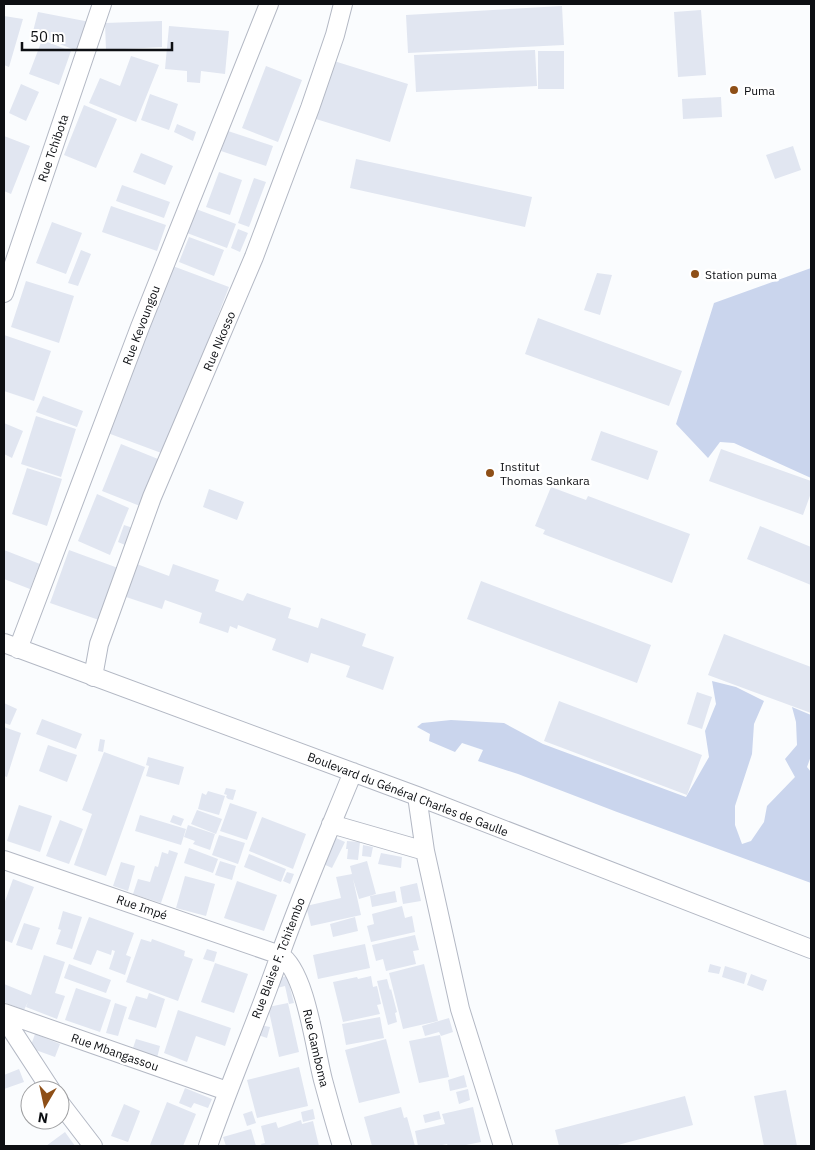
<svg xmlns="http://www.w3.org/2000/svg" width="815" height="1150" font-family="'IBM Plex Sans',sans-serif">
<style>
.green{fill:#cad5ed}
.building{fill:#e1e6f1}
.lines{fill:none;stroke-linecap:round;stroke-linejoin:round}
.street-casing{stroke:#b3b8c4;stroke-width:20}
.street{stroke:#fff;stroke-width:18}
.poi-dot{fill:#8e4f17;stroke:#fff;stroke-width:2}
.labels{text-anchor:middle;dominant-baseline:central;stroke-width:5;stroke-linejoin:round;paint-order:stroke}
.poi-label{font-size:12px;fill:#0d0f13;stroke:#fff;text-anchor:start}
.street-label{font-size:12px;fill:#0d0f13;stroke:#fff}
</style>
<rect width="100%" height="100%" fill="#fafcfe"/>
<path class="green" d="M811,268V478L734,443L720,442L708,458L676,424L714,303Z
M712,681L736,687L764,701L754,724L752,754L735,806V825L742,844L751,841L764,822L767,806L795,777L785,759L797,745L796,722L792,707L811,715V756L807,767L811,772V883L617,812L518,774L478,761L483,750L462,743L455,752L429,741L430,734L417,727L422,723L451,720L504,723L543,744L686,797L709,757L705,731L716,704Z"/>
<path class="building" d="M562,6L564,45L408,53L406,15Z
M701,10L706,75L678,77L674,12Z
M38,12L90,22L80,52L42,37L41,42L31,39Z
M4,16L23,19L9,67L4,65Z
M162,21V47L106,50L105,23Z
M169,26L229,31L225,74L201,71L200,83L187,82V71L165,69Z
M42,40L71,51L59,85L29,74Z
M535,50L537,86L416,92L414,55Z
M538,51H564V89H538Z
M131,56L159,65L136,122L89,103L100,78L120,86Z
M334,61L408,84L390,142L316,119Z
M266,66L302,80L278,142L242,128Z
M21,84L39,92L26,121L9,113Z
M150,94L178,104L169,130L141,120Z
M721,97L722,117L683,119L682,99Z
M84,105L117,119L96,168L64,155Z
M177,124L196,132L193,141L174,132Z
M228,131L273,146L266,166L221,151Z
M4,136L30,146L11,194L4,191Z
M793,146L801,170L775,179L766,155Z
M141,153L173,166L165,185L133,172Z
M356,159L532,197L525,227L350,188Z
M219,172L242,180L230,215L206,207Z
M254,178L266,182L249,227L238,223Z
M122,185L170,202L164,218L116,201Z
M111,206L166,225L157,251L102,232Z
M196,209L236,224L227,248L187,233Z
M52,222L82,233L66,274L36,263Z
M238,229L248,233L240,252L231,248Z
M189,237L224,250L214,276L179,262Z
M81,250L91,254L78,286L68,283Z
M170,265L229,287L164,454L105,432Z
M597,273L612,275L600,315L584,310Z
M26,281L74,296L59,343L11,327Z
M538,318L682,371L669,406L525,354Z
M4,335L51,351L34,401L4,391Z
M43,396L83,411L77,427L36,412Z
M36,416L76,429L61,477L21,464Z
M4,423L23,431L12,458L4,454Z
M601,431L658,451L648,480L591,460Z
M121,444L158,459L140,506L102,491Z
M721,449L811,481V493L803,515L709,481Z
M27,468L62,479L47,526L12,514Z
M551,487L586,500L588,496L690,534L672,583L543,534L545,530L535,526Z
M209,489L244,502L237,520L203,507Z
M97,494L129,508L110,555L78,541Z
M124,525L139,530L132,548L118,542Z
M760,526L811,547V585L747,559Z
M4,550L40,564L30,589L4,579Z
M69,550L118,568L99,620L50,603Z
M134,563L169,576L173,564L219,580L215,591L243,601L247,593L291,608L288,618L318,628L321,618L366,634L362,646L394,657L383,690L346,677L350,666L311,653L308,663L272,650L276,639L238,625L237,629L230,626L228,633L199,623L202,613L165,600L162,609L123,596Z
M481,581L651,645L637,683L467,619Z
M724,634L811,667V713L708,675Z
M697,692L712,697L702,729L687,724Z
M559,701L702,755L687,795L544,741Z
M4,703L17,709L10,725L4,723Z
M42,719L82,734L76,749L36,734Z
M4,727L21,733L7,777L4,776Z
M100,739L105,740L103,752L98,751Z
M48,745L77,755L67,782L39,771Z
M104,752L145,767L106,876L74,865L92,814L82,810Z
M148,757L184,767L179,785L146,776L149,766L146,765Z
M226,788L236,790L233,800L228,799L226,797L227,795L224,794Z
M208,791L225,796L219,815L198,809L202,793L206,795Z
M230,803L257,812L247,840L220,831Z
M19,805L52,816L40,852L7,841Z
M197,810L222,819L216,834L191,824Z
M140,815L186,829L181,845L135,831Z
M173,815L184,819L181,826L170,822Z
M262,817L306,834L293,869L249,851Z
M60,820L83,829L69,864L46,856Z
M188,825L215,834L210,850L193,844L195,841L184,837Z
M219,835L245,843L238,864L212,855Z
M334,837L345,842L332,868L321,863Z
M347,841L360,842L358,860L347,859L348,849H346Z
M363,845L373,847L371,857L362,856Z
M189,848L218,859L213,873L184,863Z
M169,850L178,853L161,903L133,894L138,879L150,882L155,866L158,867L162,852L168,854Z
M381,853L402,857L401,868L378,864Z
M249,854L286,869L281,882L244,867Z
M220,861L236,866L232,880L215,875Z
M367,861L376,894L359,899L353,879L361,915L311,926L306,906L341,898L336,877L352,874L350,866Z
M121,862L135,866L128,891L113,886Z
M287,872L294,874L290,884L283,881Z
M185,876L215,884L206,916L176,908Z
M13,879L34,887L12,943L4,940V904Z
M237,881L277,895L264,931L224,918Z
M417,883L421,901L403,904L400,887Z
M395,891L397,902L372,907L370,896Z
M402,906L405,918L412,916L415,932L371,942L367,926L374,924L372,914Z
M63,911L82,917L72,949L56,944L61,930L58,929Z
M89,917L134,933L126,955L131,957L125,975L109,969L115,951L112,950L111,955L97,950L91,965L73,959Z
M355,917L358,931L333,937L330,924Z
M24,923L40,928L32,950L16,945Z
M415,935L419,950L413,951L416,964L386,971L383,959L376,961L372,945Z
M141,939L151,942L152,939L185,951L184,956L193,959L178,1001L126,982Z
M365,944L370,968L318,979L313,955Z
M207,949L217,952L214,962L203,959Z
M44,955L65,962L55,993L65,996L57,1019L26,1007L28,1002L24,1010L4,1002V984L31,995Z
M215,963L248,974L234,1013L201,1002Z
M69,964L111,980L106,993L64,978Z
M424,964L438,1021L403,1029L389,973Z
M710,964L721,967L719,974L708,972Z
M725,966L747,973L744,984L722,977Z
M751,974L767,980L763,991L747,985Z
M287,976L294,1003L289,1004L285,986L277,988L274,979Z
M371,976L373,987L377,986L381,1004L377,1005L380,1014L343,1022L333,982L357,977L358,979Z
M387,979L390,990L391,989L397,1012L395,1013L397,1022L388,1025L377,981Z
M76,988L111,1000L100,1032L65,1020Z
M149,993L165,999L156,1028L128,1019L136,996L147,999Z
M115,1003L127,1007L118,1036L106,1033Z
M288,1003L299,1052L279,1057L268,1007Z
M178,1010L231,1028L225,1046L196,1036L187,1062L164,1053Z
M380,1017L384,1038L346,1045L342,1024Z
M449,1018L453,1032L441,1036L439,1032L425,1036L422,1026Z
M260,1025L270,1027L267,1038L258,1035Z
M35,1034L60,1044L55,1057L30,1048Z
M440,1035L449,1077L419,1083L409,1041Z
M136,1039L160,1046L157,1058L132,1051Z
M386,1039L400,1093L359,1103L345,1050Z
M299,1067L308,1106L257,1118L247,1080Z
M19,1069L24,1082L4,1089V1075Z
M464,1075L467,1087L450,1091L448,1080Z
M185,1088L212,1099L208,1108L194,1103L191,1108L179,1103Z
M468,1089L470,1100L459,1104L456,1092Z
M786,1090L797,1146H764L754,1096Z
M685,1096L693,1125L614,1146H559L555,1130Z
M167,1102L196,1114L183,1146L150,1145Z
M124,1104L140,1111L128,1142L111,1136Z
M401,1107L404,1118L407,1117L415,1146H372L364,1117Z
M473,1107L481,1142L466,1145L467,1146H448L447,1144L437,1146H418L415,1131L445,1124L442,1114Z
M313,1109L315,1119L303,1122L301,1112Z
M252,1111L256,1123L247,1126L243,1114Z
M439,1111L441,1119L425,1123L423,1115Z
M301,1120L302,1124L313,1121L319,1146H262L261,1144L265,1143L261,1126L276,1122L278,1128Z
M251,1129L256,1146H226L223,1137Z
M65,1132L75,1146H46Z"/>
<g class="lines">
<g class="street-casing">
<path id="street" d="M4,293L102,4
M4,643L417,796L811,949
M18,649L140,327L269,4
M93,677L99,644L152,497L254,257L310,108L335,35L343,4
M417,796L425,851L460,1009L503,1146
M331,824L425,851
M4,860L280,955C306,971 315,1050 323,1080C329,1102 335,1124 342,1146
M4,1013L227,1091
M4,1018L51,1090
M60,1103L93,1146
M208,1146C230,1082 258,1019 280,955C302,893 328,833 353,772"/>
</g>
<use href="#street" class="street"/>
</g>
<g class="poi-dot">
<circle cx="734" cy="90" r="5"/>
<circle cx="695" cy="274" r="5"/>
<circle cx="490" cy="473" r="5"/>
</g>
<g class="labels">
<g class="poi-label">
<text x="744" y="90">Puma</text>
<text x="705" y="274">Station puma</text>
<text x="500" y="466">Institut<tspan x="500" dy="14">Thomas Sankara</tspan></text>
</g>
<g class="street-label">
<text transform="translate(53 148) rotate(-71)">Rue Tchibota</text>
<text transform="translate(141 325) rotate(-69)">Rue Kevoungou</text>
<text transform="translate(219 341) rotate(-67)">Rue Nkosso</text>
<text transform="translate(408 794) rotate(21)">Boulevard du Général Charles de Gaulle</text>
<text transform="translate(142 907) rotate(19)">Rue Impé</text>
<text transform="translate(278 958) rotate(-69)">Rue Blaise F. Tchitembo</text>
<text transform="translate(316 1048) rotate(77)">Rue Gamboma</text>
<text transform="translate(115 1052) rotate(19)">Rue Mbangassou</text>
</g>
</g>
<rect width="815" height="1150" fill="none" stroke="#0d0f13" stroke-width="10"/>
<g transform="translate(45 1105) rotate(189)"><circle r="24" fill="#ffffff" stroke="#9e9fa1"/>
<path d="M0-4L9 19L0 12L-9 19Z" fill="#8e4f17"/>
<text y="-8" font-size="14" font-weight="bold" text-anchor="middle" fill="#0d0f13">N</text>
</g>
<path d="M22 42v8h150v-8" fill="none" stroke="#0d0f13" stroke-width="2.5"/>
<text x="30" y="42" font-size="15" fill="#0d0f13" stroke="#ffffff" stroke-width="4" paint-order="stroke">50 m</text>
</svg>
